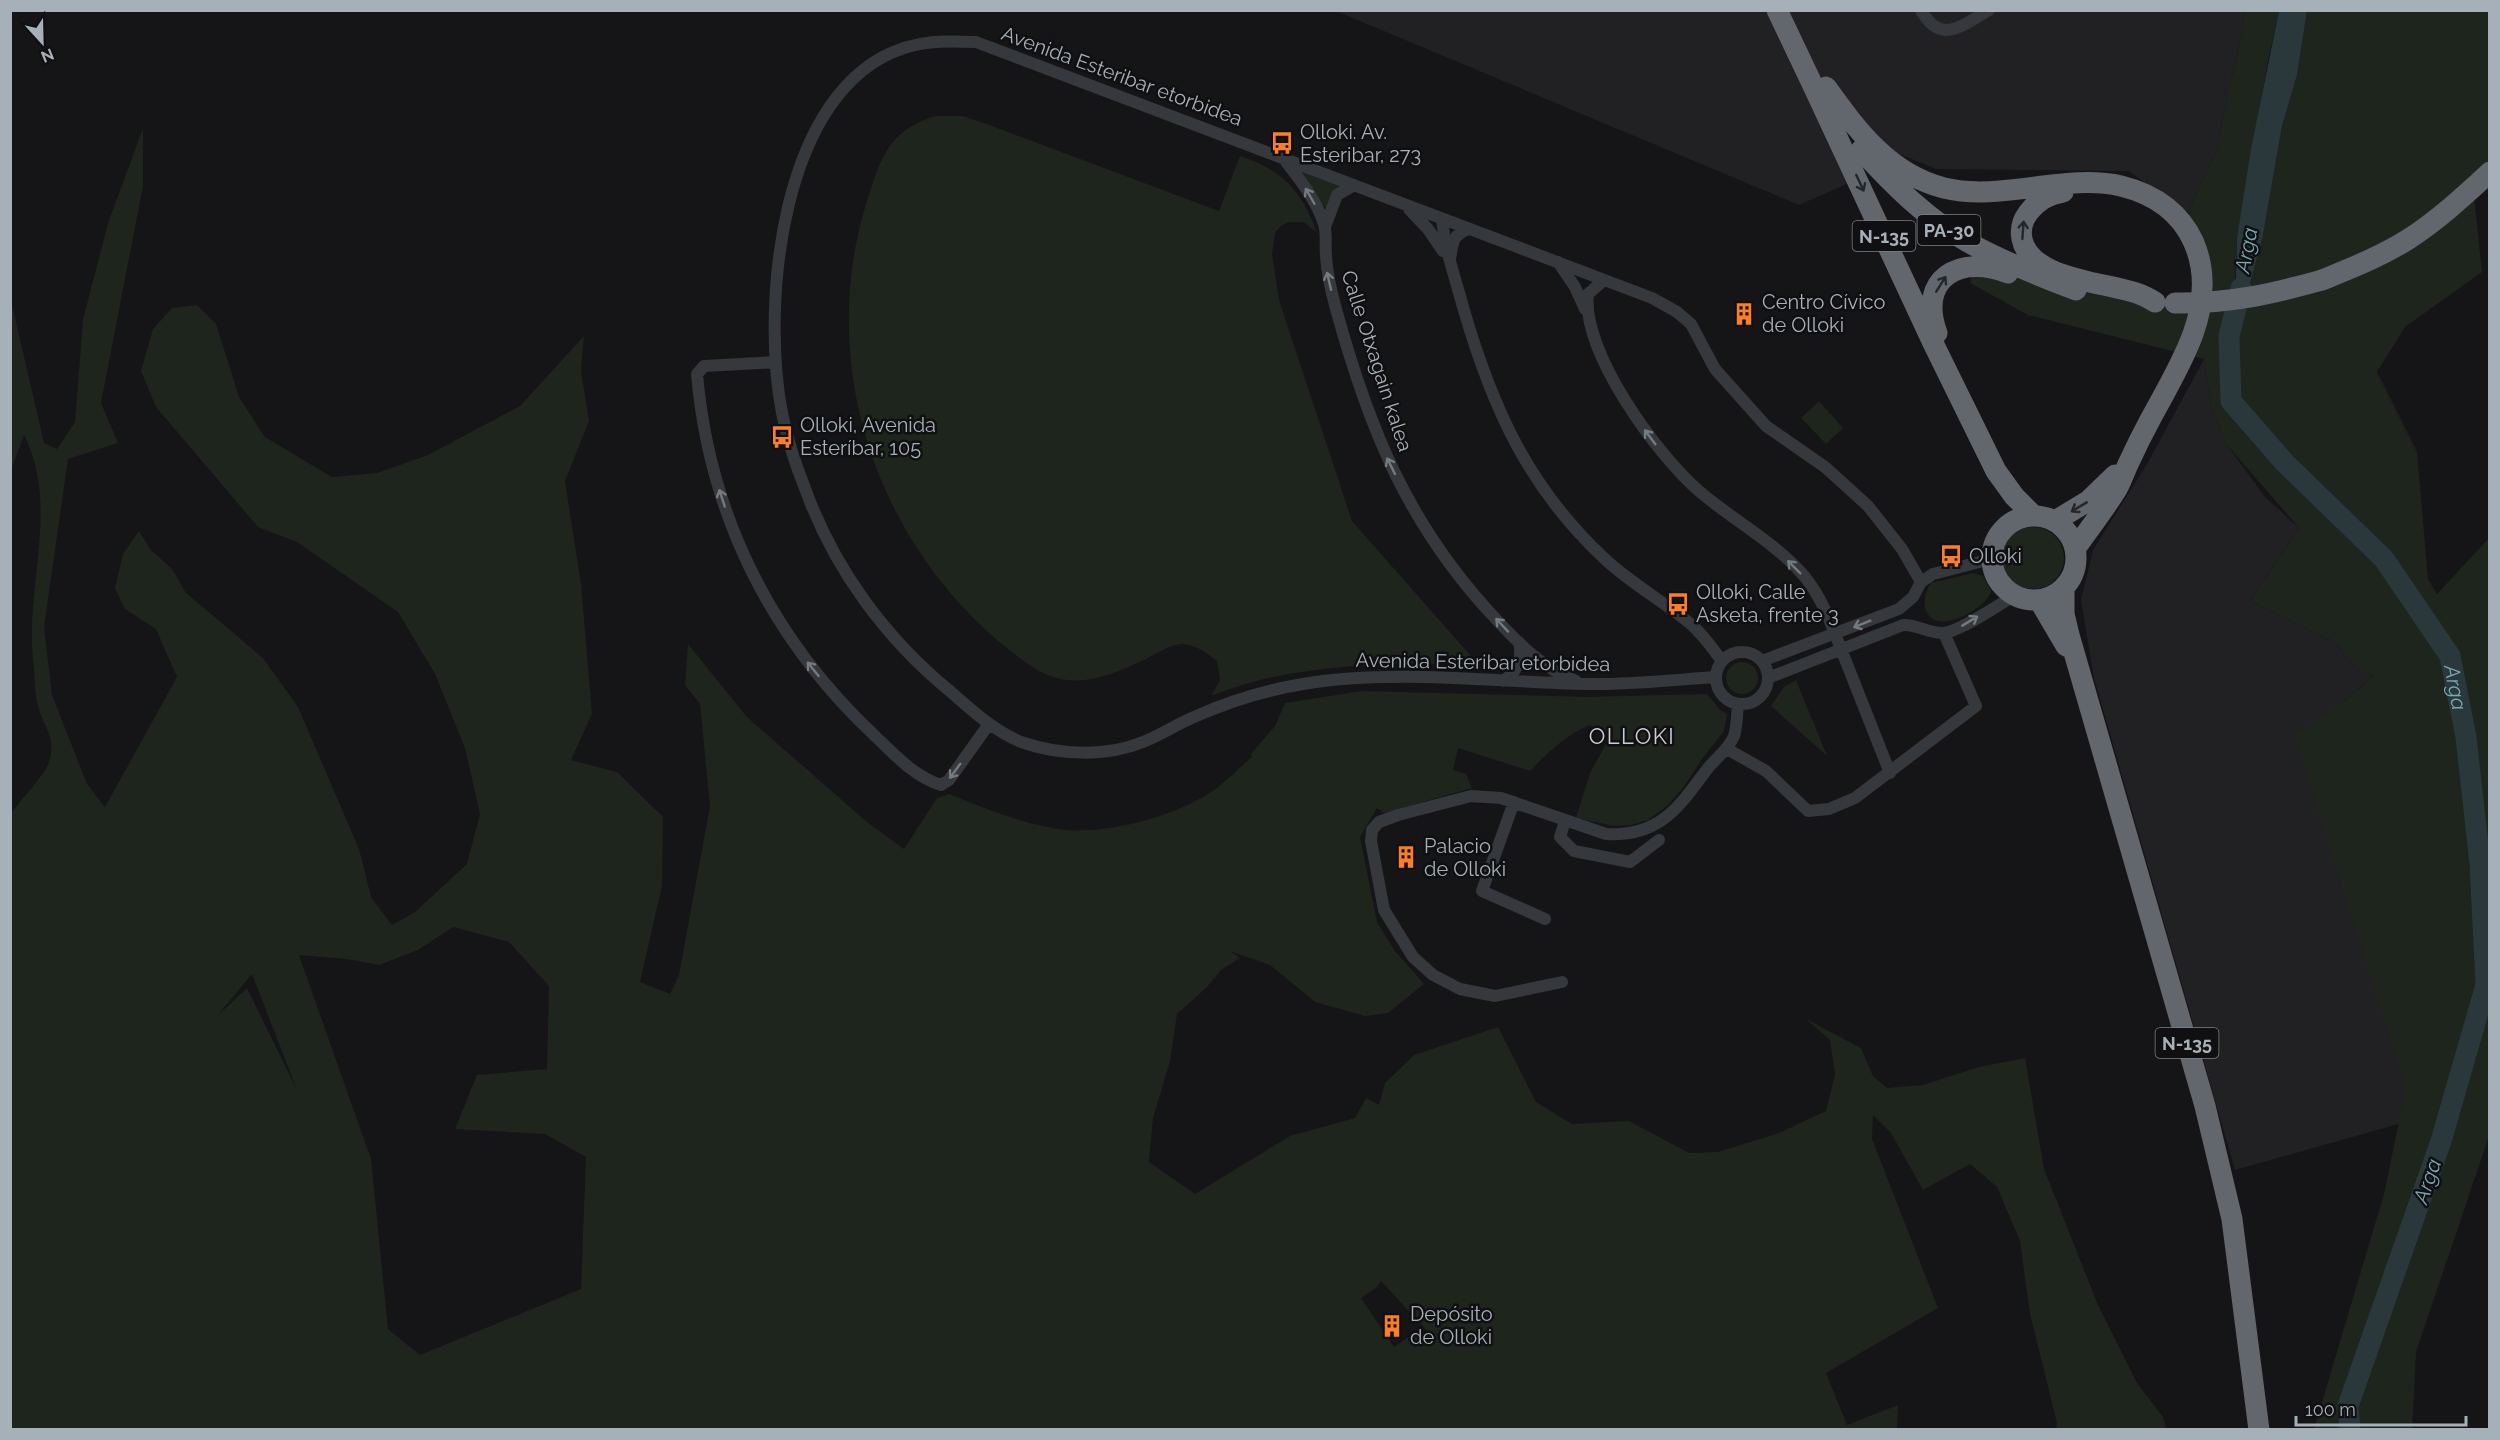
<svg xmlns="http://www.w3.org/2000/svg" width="2500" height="1440" font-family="Raleway,sans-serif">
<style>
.built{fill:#212124}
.green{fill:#1d251c;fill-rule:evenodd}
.water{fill:#2a383b}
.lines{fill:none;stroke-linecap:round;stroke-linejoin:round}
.river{stroke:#2a383b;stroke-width:21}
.street{stroke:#35383c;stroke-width:12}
.highway{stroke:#61676d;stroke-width:21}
.highway-bridge{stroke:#61676d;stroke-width:21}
.oneway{stroke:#242629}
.oneway2{stroke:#737a80}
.labels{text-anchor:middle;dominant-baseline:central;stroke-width:5;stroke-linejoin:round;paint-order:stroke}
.shield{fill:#101012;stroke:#798086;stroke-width:1.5}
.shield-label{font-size:18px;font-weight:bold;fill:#a6b0b8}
.street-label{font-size:20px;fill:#a6b0b8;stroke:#101012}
.poi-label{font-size:20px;fill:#a6b0b8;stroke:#101012;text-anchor:start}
.water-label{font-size:21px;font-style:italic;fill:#7ba8b5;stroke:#101012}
.quarter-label{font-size:22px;letter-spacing:1.5px;fill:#c7cdd3;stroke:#101012}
</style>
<rect width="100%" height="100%" fill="#151517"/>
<path class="built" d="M1336,11H2244L2243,26L2215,154L2188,212L2183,211L2129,171L1936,169L1848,133L1849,183L1799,205Z
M2204,359L2211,408L2227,445L2265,497L2299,528L2250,601L2331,640L2360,671L2374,675L2344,702L2416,1119L2235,1170L2094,678L2081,600L2093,550L2147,464Z"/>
<path class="green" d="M2244,11H2279L2268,60L2237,238L2234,300L2263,235L2282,126L2297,75L2307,11H2489V172L2473,187L2482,272L2405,327L2377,372L2417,452L2428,579L2437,594L2490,537L2489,1136L2416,1352L2412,1429H2314L2384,1194L2402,1107L2404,1083L2294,735L2344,702L2374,675L2360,671L2331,640L2250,601L2299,528L2227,445L2211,408L2204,359L2028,315L1970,283L1975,265L2097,295L2155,302L2214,303L2206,244L2188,212L2215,154L2243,26Z
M935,116H963L984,123L1219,211L1240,156C1283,170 1302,191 1317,233L1304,222H1288L1281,226L1275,233L1272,254L1279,300L1352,521L1478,664C1388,663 1296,662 1211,696L1220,680L1217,661C1207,653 1195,644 1181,644C1171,645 1157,653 1148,658C1104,679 1068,694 1025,662C883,560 814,373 866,204C880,160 887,131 935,116Z
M143,128V186L101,403L118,443L68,459L44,627L52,695L87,784L105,807L177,677L156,629L125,609L115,588L123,554L139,531L151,550L172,569L186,593L263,658L298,707L359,849L371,897L392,925L415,912L467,864L480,814L465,748L435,674L398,612L297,542L258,527L156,407L141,371L153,329L172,308L197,305L216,324L239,397L265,437L332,477L377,473L428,455L520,406L584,336L581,371L589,421L565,481L581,584L592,714L571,760L617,772L663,817L662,886L640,982L670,994L679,975L710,806L700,704L685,685L688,644L747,717L867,822L904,849L937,798L949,794C984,808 1020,823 1058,829C1102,836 1174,817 1211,792C1226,782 1239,768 1253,756L1250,755L1275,726L1285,703L1362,691L1588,697L1707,694L1720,710L1727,714L1724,731L1702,759L1683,788L1667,806L1648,820L1631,825L1614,826L1576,818L1590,773L1607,742L1590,725C1565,735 1549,752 1530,771L1458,748L1453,770L1466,774L1472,788L1384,813L1377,808L1360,837L1377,922L1395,951L1424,984L1388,1013L1365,1016L1315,1002L1270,965L1230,951L1240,958L1221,970L1207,987L1177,1014L1170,1061L1153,1118L1149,1162L1195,1194L1290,1136L1355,1118L1366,1098L1379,1105L1385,1083L1414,1055L1498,1027L1536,1102L1572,1124L1629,1121L1689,1153L1718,1152L1779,1133L1826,1111L1835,1074L1830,1040L1806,1019L1861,1048L1873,1076L1887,1088L1923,1085L1979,1067L2025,1058L2044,1169L2098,1305L2137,1383L2163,1417L2166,1429H2056L2057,1423L2030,1314L2020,1241L1997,1187L1970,1164L1923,1190L1891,1133L1873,1115L1872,1139L1938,1308L1826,1373L1847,1425L1898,1405L1897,1429H11V813C19,802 47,772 49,762C57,736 43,727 38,706C34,691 35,675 33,660C25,586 60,506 24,435L11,470L10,296L44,443L57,449L75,422L83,320L108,223ZM453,927L509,942L549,986L547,1069L477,1075L455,1129L545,1134L586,1157L581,1289L420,1355L388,1329L371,1159L299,955L347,959L379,965L418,950ZM252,974L297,1090L247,988L218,1015ZM1381,1281L1429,1333L1410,1336L1394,1347L1361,1298L1377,1287Z
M1300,170L1339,183L1341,187L1326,208C1323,207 1301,175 1300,170Z
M1819,401L1843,428L1826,444L1801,418Z
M2002 558a31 31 0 1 1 62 0a31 31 0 1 1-62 0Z
M1973,573L1983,576L1991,591C1990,606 1931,642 1925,606C1924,597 1926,590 1931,583Z
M1726 678a16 16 0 1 1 32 0a16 16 0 1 1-32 0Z
M1796,680L1827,756L1771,706L1784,687Z"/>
<path class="water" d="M2279,11H2307L2297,75L2282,126L2263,235L2246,298L2235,315L2237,238L2251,149Z"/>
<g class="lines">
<path class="river" id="s1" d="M2241,288L2229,336L2231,401L2285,463L2384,559L2450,656L2466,737L2480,863L2486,985L2441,1141L2348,1406L2350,1430"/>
<path class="street" d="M1921,10C1941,46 1962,25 1989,10
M1284,159C1300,180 1316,199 1324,224C1327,233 1325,246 1326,256C1327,274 1331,291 1336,309C1369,429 1408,525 1494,617C1517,642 1543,669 1576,681
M1409,209L1428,229L1443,251
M1442,219C1445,250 1455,277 1463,307C1492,407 1528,488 1606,560C1633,585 1665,602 1693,626C1704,636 1713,649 1722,661
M1325,227L1337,195L1354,185
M1450,259C1453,242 1452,235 1469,229
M1558,262L1575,287L1585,309
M1604,280L1588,294C1581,351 1657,455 1699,491C1734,521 1775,542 1805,577C1824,601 1832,627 1843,654C1859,694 1874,733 1890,773
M776,362L704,366L697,374C709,514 771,638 873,734C893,753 913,776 941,785L949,780L989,724
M1716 678a26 26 0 1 1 52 0a26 26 0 1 1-52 0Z
M1762,661L1899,609L1913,597L1921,582L1933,574L1991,559
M1715,677C1673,680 1629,685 1586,684C1494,682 1393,669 1303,684C1266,690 1228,702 1194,717C1177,724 1161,735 1143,742C1107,757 1060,755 1024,743C996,733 973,711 951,692C886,639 835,570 806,491C796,466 787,439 782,413C761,305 780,88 904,48C928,40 951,41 976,42L1652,298L1677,312L1691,324L1715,369L1766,426L1825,467L1868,506L1902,549L1921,582
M1768,678L1903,625C1917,624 1929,634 1944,633C1961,631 1998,605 2014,596
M1503,681C1517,672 1523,659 1519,642
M1727,749L1766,771L1808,811L1829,809L1855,798L1976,706L1944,633
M1514,802L1482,891L1545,919
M1565,821L1560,837L1574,851L1630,862L1659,840
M1562,982L1495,996L1460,989L1433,975L1413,957L1384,910L1371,841L1372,830L1379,822L1398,815L1471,796L1501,798L1606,834C1660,837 1679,807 1708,768C1717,757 1728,750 1734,736C1737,727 1737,714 1738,704"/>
<path class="highway" d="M1777,10L1816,92L1824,102
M1826,87C1857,130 1889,174 1944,188C2001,202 2065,173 2121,186C2194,204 2217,267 2193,334C2182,364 2165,392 2150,420C2143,433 2136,447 2130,460C2125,470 2122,480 2117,489C2104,510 2089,529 2075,549
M1816,92L1933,343L1996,471L2014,496L2034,516
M1861,150C1892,184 1926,218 1966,241C2001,261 2039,276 2076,290
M2063,192C2048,194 2037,201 2028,213C2022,221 2020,229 2022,239C2030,280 2107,282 2139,294C2145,296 2150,299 2155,302
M2322,280C2351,268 2380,257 2407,240C2437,221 2464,196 2490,172
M1937,333C1917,278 1960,254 2008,273
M1992 558a42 42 0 1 1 84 0a42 42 0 1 1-84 0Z
M2055,521L2088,501L2115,475
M2064,587V614L2069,635L2205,1106L2232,1219L2259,1430
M2039,600L2066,646"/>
<path class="highway-bridge" d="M2175,303C2227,304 2272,294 2322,280"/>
</g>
<defs><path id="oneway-shaft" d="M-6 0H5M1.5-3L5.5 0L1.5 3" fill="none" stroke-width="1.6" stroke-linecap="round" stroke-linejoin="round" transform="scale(1.5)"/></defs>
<g class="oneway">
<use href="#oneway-shaft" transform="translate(1860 183) rotate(65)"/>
<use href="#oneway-shaft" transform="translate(2023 230) rotate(-86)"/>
<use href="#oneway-shaft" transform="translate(1941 284) rotate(-58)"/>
<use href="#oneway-shaft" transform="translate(2079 507) rotate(149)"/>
</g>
<g class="oneway2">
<use href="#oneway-shaft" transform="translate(1310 196) rotate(-120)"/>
<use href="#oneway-shaft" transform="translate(1329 281) rotate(-103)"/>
<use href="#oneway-shaft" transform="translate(1650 437) rotate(-127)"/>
<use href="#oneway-shaft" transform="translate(1391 466) rotate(-116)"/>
<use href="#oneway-shaft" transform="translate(722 498) rotate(-108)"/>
<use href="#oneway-shaft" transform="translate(1794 567) rotate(-135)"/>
<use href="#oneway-shaft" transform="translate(1970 621) rotate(-31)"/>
<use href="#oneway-shaft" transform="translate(1862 624) rotate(158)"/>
<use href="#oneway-shaft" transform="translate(1502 625) rotate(-133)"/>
<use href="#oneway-shaft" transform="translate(813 669) rotate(-129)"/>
<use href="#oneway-shaft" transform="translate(955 771) rotate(126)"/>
</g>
<defs>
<g id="bus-bare" transform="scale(1.8)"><path d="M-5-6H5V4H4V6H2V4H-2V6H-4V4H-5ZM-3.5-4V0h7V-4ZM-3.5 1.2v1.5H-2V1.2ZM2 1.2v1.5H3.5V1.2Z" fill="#fb7f28" stroke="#101012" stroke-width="2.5" paint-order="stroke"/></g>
<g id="building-bare" transform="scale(1.8)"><path d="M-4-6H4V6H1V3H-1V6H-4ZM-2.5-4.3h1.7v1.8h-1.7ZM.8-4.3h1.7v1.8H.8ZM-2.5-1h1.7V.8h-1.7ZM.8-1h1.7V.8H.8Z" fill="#fb7f28" stroke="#101012" stroke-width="2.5" paint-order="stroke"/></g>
</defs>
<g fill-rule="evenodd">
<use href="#bus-bare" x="1282" y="143"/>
<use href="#building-bare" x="1744" y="314"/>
<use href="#bus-bare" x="782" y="437"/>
<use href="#bus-bare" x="1951" y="556"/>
<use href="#bus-bare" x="1678" y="604"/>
<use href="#building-bare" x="1406" y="857"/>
<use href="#building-bare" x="1392" y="1326"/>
</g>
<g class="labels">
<g class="shield">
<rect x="1917.5" y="215" width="63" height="30" rx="4.5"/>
<rect x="1852.5" y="221" width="63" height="30" rx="4.5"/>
<rect x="2155.5" y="1028" width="63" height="30" rx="4.5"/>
</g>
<g class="shield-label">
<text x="1949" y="230">PA-30</text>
<text x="1884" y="236">N-135</text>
<text x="2187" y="1043">N-135</text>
</g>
<g class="street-label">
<text transform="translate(1122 76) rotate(20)">Avenida Esteribar etorbidea</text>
<text transform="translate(1377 361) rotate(72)">Calle Otxagain kalea</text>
<text transform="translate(1483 662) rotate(1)">Avenida Esteribar etorbidea</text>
</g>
<g class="poi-label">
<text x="1300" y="132">Olloki. Av.<tspan x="1300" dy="23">Esteribar, 273</tspan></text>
<text x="1762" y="302">Centro Cívico<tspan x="1762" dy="23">de Olloki</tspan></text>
<text x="800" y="425">Olloki, Avenida<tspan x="800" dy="23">Esteríbar, 105</tspan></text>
<text x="1969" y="556">Olloki</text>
<text x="1696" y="592">Olloki, Calle<tspan x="1696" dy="23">Asketa, frente 3</tspan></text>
<text x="1424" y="846">Palacio<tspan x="1424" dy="23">de Olloki</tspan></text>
<text x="1410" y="1314">Depósito<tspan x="1410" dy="23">de Olloki</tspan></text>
</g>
<g class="water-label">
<text transform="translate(2246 250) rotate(-79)">Arga</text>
<text stroke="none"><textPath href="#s1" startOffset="484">Arga</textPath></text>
<text transform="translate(2427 1181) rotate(-71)">Arga</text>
</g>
<g class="quarter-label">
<text x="1632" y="736">OLLOKI</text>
</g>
</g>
<rect width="2500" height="1440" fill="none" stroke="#a6b0b8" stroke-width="24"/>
<g transform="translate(42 42) rotate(158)" stroke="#101012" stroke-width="4.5" paint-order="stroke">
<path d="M0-4.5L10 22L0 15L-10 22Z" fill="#a6b0b8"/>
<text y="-9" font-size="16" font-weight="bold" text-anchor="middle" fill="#a6b0b8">N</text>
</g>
<path d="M2296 1416v9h170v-9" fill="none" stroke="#a6b0b8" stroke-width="3"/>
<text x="2305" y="1416" font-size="18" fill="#a6b0b8" stroke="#101012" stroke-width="4.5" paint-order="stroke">100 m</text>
</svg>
